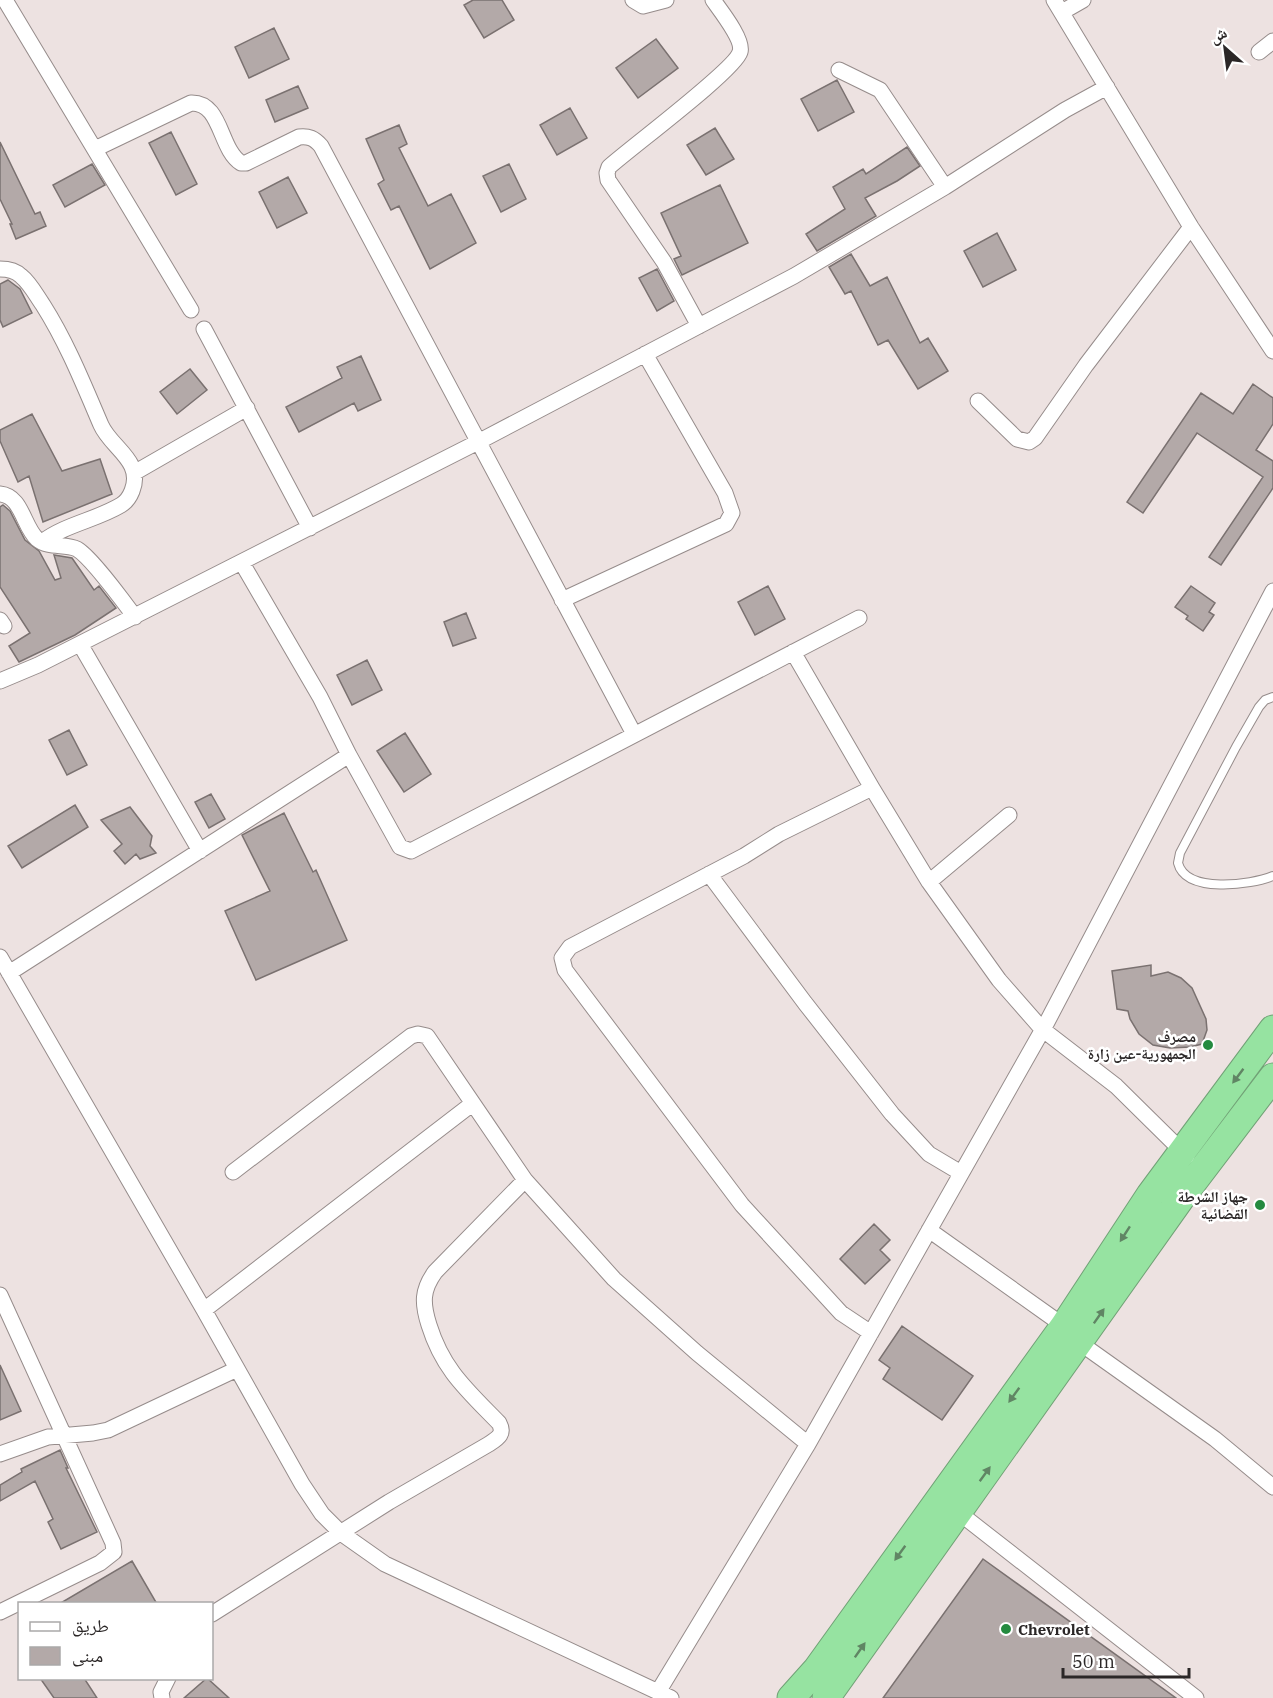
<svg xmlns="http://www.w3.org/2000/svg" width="1273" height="1698" font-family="'IBM Plex Serif','Noto Naskh Arabic',serif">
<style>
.building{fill:#b3a9a8;stroke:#7a7170;stroke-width:1.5}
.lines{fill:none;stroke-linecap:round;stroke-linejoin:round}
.lane-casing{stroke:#968c8b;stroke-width:10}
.street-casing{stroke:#968c8b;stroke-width:17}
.highway-casing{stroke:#71a176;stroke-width:29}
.lane{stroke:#fff;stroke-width:8}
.street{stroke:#fff;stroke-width:15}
.highway{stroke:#96e3a1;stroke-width:27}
.oneway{fill:#608564}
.poi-dot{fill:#248a3f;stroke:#fff;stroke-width:2}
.labels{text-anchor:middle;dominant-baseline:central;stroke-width:5;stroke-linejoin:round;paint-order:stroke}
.poi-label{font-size:15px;font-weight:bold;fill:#2b2727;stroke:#fff;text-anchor:end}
</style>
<rect width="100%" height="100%" fill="#ede2e1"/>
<path class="building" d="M473,0H502L514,20L484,38L464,5Z
M274,28L289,59L249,78L235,47Z
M656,39L678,68L638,98L616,68Z
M837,80L854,112L818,131L801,99Z
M298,86L308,108L275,122L266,100Z
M570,108L587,138L557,155L540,125Z
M399,125L407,144L399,148L428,206L451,194L476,243L430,269L399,206L391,210L378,184L384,180L366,139Z
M715,128L734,159L706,175L687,145Z
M171,132L197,184L176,195L149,143Z
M0,142L35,214L40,212L46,226L16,239L10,224H12L0,199Z
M907,147L920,166L897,181L865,198L876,216L817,251L806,234L845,209L833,187L863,169L866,174Z
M92,164L105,185L65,207L53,185Z
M509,164L526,199L501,212L483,176Z
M288,177L307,213L277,228L259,192Z
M720,185L748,243L682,275L674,259L681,256L661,213Z
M997,233L1016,270L983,287L964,251Z
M851,254L870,286L887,277L920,343L928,338L948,371L918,389L888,340L878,345L851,291L845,294L829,267Z
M657,269L674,301L657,311L639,278Z
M8,280L20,289L32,313L3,327L0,320V284Z
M361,356L381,400L358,411L354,403L299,432L286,407L342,378L337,367Z
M190,369L207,390L177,414L160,392Z
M1253,384L1273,398V424L1256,450L1273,461V488L1221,565L1209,557L1263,477L1197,433L1143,513L1127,502L1201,393L1233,414Z
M32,414L62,471L100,459L112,494L43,522L29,476L18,482L0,441V430Z
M3,505L10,511L25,540L39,551L55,580L61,578L54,555L72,558L94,590L99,586L116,608L75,635L19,662L9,646L30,633L0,587V507Z
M768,586L785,619L755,635L738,602Z
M1191,586L1215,603L1209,612L1214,615L1203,631L1186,619L1188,616L1175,607Z
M466,613L476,638L453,646L444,622Z
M367,660L382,690L352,705L337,675Z
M69,730L87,765L67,775L49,740Z
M405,733L431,774L404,792L377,751Z
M211,794L225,819L209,828L195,802Z
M75,805L88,827L22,868L8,846Z
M130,807L152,836L150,846L156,853L140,859L136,854L125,864L114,851L122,844L101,820Z
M284,813L313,872L316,870L347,940L256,980L225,911L270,891L242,835Z
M1151,965V976L1168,972L1181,978L1192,988L1206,1019L1207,1030L1202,1044L1190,1047L1170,1048L1153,1045L1139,1034L1130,1019L1128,1011L1117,1009L1112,971Z
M874,1224L890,1240L880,1250L890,1260L865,1284L840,1259Z
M902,1326L973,1376L942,1420L883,1379L890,1368L879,1360Z
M0,1365L21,1411L0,1420Z
M60,1450L68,1468H66L97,1532L61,1549L48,1522L53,1519L35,1481L0,1501V1485L22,1472L21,1469Z
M983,1559L1176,1698H883Z
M132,1561L157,1604H59Z
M40,1678H84L97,1698H54Z
M207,1678L229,1698H184Z"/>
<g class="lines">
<g class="lane-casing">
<path id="lane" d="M1273,697L1265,700L1259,707L1236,747L1180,853L1178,863C1186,894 1251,885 1273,876"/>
</g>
<g class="street-casing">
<path id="street" d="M5,0L191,310
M633,0L643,6L666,0
M1054,0L1191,227L1273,351
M1062,12L1083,0
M1259,52L1273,41
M839,70L880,90L945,187
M95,149L191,103C222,102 219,149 241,163H246L299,137C309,136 314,138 321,146L634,734
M0,269C8,269 15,270 21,276C30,283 36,295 43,305C67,343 83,383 101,425C111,448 144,461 132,491C130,496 126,502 121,505C96,520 66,524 42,542
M699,326L664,262L608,180L607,173L609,167C630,148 735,70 740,52C744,40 720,10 713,0
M204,329L310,528
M978,401L1017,439L1029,442L1035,438L1086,365L1191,227
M134,473L247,408
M0,494C22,496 23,526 37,539C49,549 65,543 77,549C92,558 123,601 135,617
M562,600L726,524L732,513L725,493L645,354
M0,620L4,626
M80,644L200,851
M793,652L872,788L929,882L999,980L1042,1029L1116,1086L1187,1156
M0,681L38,665L478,442L794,276L945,187L1065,110L1107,87
M349,755L400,847L411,851L859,618
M709,874L805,1003L892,1114L929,1154L961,1173
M929,882L1009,815
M0,957L204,1310L302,1484L322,1514L341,1533L385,1564L671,1698
M9,973L349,755L320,697L242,563
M233,1172L411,1036L418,1034L427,1036L525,1180L614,1279L697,1353L808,1444
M929,1230L1064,1326
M0,1295L113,1543L114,1552L100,1563L0,1612
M204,1310L472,1104
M871,1333L841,1313L742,1205L565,970L562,958L570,947L744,856L779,834L872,788
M1080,1343L1215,1439L1273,1487
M0,1454L48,1437L93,1433L108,1430L237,1369
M958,1512L1196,1698
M212,1614L389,1502L489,1444C498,1438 505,1434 499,1423C467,1390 443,1370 429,1325C422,1303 422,1290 435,1272L525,1180
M658,1692L808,1444L1047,1022L1273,591
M162,1698L161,1692L168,1678"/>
</g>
<g class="highway-casing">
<path id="highway" d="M791,1698L817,1669L1064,1326L1150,1195L1273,1029
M826,1698L1181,1198L1273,1077"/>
</g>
<use href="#lane" class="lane"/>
<use href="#street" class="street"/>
<use href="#highway" class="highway"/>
</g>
<defs><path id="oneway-solid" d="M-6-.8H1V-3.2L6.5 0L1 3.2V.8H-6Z" transform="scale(1.5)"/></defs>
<g class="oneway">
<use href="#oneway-solid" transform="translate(1238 1076) rotate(127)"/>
<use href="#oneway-solid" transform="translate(1125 1234) rotate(123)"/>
<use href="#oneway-solid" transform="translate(1099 1316) rotate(-55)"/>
<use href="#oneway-solid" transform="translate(1014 1395) rotate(126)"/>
<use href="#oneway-solid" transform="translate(985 1474) rotate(-54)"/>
<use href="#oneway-solid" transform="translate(900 1553) rotate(126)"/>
<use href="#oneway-solid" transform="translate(860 1650) rotate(-55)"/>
</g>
<g class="poi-dot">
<circle cx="1208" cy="1045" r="6"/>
<circle cx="1260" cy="1205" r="6"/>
<circle cx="1006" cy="1629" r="6"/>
</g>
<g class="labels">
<g class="poi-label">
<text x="1196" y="1036">مصرف<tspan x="1196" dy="17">الجمهورية-عين زارة</tspan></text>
<text x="1248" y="1196">جهاز الشرطة<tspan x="1248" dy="17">القضائية</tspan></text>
<text x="1018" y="1629" text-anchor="start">Chevrolet</text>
</g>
</g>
<rect x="18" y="1602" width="195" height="78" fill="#ffffff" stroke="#aaa9a9" stroke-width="1.5"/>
<rect x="30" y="1622" width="30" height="9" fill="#ffffff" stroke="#aaa9a9" stroke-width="1.5"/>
<text x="72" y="1632" font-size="18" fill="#2b2727">طريق</text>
<rect x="30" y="1647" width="30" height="18" fill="#b3a9a8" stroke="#aaa9a9" stroke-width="1.5"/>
<text x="72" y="1662" font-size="18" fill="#2b2727">مبنى</text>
<g transform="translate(1225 48) rotate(332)" stroke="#ffffff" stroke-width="4.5" paint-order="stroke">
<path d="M0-4.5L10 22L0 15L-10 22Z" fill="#2b2727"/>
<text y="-9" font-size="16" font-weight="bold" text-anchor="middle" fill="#2b2727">ش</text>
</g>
<path d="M1063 1668v9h126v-9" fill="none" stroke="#2b2727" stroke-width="3"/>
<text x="1072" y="1668" font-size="18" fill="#2b2727" stroke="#ffffff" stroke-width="4.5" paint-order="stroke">50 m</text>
</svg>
